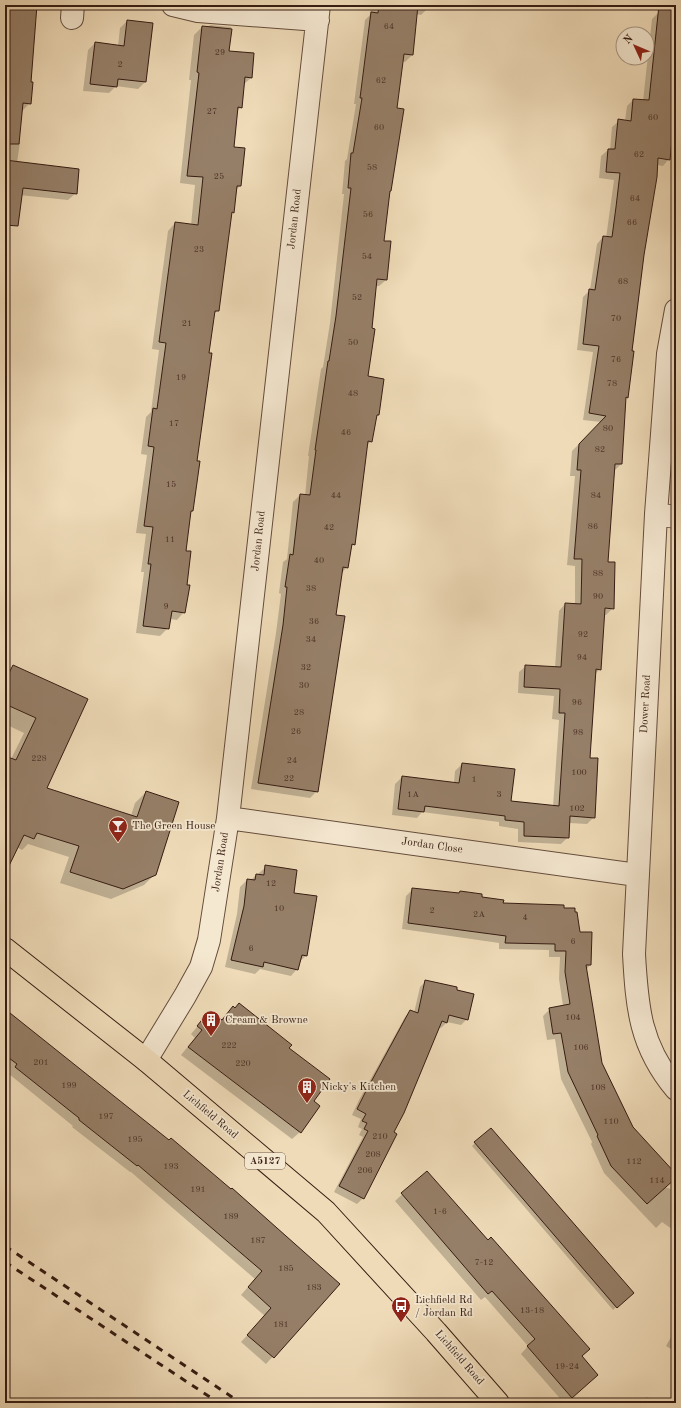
<svg xmlns="http://www.w3.org/2000/svg" width="681" height="1408" font-family="'Old Standard TT',serif">
<style>
.shadow{fill:#0003}
.building{fill:#967f68;stroke:#361c12}
.lines{fill:none;stroke-linecap:round;stroke-linejoin:round}
.minor-casing{stroke:#644c3c;stroke-width:24}
.major-casing{stroke:#361c12;stroke-width:24}
.minor{stroke:#f5e8d1;stroke-width:22}
.major{stroke:#efdbb8;stroke-width:22}
.rail{stroke:#361c12;stroke-width:3;stroke-dasharray:7 7;stroke-linecap:butt}
.labels{text-anchor:middle;dominant-baseline:central;stroke-width:3.5;stroke-linejoin:round;paint-order:stroke}
.number-label{font-size:9px;fill:#4e3528}
.shield{fill:#f5e8d1;stroke:#6f594b;stroke-width:1}
.shield-label{font-size:10px;font-weight:bold;fill:#361c12}
.street-label{font-size:11px;fill:#361c12;stroke:#f5e8d1}
.poi-label{font-size:11px;fill:#361c12;stroke:#f5e8d1;text-anchor:start}
</style>
<rect width="100%" height="100%" fill="#efdbb8"/>
<filter id="stains"><feTurbulence type="fractalNoise" baseFrequency=".005" numOctaves="4"/><feColorMatrix values="0 0 0 0 .2 0 0 0 0 .09 0 0 0 0 .02 0 0 0 .5 -.17"/></filter>
<radialGradient id="worn" r=".72"><stop offset=".6" stop-color="#630" stop-opacity="0"/><stop offset="1" stop-color="#630" stop-opacity=".3"/></radialGradient>
<path class="shadow" d="M5,5H35L30,83V103L22,111L18,142H20L17,163L76,193L68,200L19,195L5,200Z
M371,5H428V8L421,15L416,14L412,55L405,62L402,61L396,109L390,191L389,192L383,242L386,280L379,286H376L367,377L378,414L375,418L371,441L366,446L354,544L350,548L347,567L341,574L334,616L317,791L310,798L251,789L276,633L281,594L279,593L283,562L287,559L293,502L300,495L305,496L309,456H308L321,369L323,367L330,323L344,194H342L345,161L347,159L356,104H354L365,20L370,15Z
M662,5H676V101L675,103L669,159L663,166L657,165L643,255L627,397L624,400L621,464L614,471L607,563L613,608L606,615H604L600,669L594,675L589,759L594,817L587,824L569,823L568,837L561,844L518,842V829L499,826V822L422,812L417,818L392,815L395,784L402,777L454,783L455,771L462,764L510,802L553,807L559,720L552,719L554,696L518,693L519,672L526,666L555,668L559,611L565,604L575,605V566L567,565L575,476H570L572,451L601,422L583,420L593,352L577,350L583,297L590,290L597,244L603,237L606,238L614,180L599,178L601,156L608,150H610L612,127L619,121H625L627,106L633,100L643,101L652,19L659,12Z
M127,21L145,82L138,89L116,86L109,93L83,91L88,50L95,43L118,46L120,28Z
M210,25L231,27L228,52L251,78L243,85L241,107L236,112L233,148L240,186L235,191L233,212L230,215L218,310L213,315L196,462H199L197,484L196,485L192,511L190,514L185,552L184,612L177,620L170,619L168,628L160,636L136,633L144,572H141L146,534L136,533L147,455L141,454L146,417L151,412L159,350L152,349L168,231L175,223L191,225L195,185L180,183L191,80H189L194,35L202,27L207,28Z
M86,700L45,788L131,816L135,803L146,792L155,874L144,885L111,899L60,883L69,857L28,844L22,850L17,847L5,863V757L11,759L24,733L5,724V702Z
M676,743V833L671,832Z
M266,867L293,894L316,897L306,956L299,962L297,969L291,976L260,969L255,974L225,967L237,914L240,887L247,880H251L256,875H258L259,873Z
M413,889L458,894L460,892L502,904L563,909L579,933L590,965L586,970L601,1063L632,1128L676,1175L665,1187L676,1191V1232L662,1222L656,1228L604,1173L591,1144L592,1142L561,1079L555,1039L547,1040L543,1016L550,1009L563,1006L559,979L560,957H549V950L499,949V943L402,929L406,896Z
M426,981L467,1019L461,1025L447,1022L441,1028L438,1027L363,1198L357,1204L334,1192L363,1137L359,1135L362,1129L358,1127L361,1119L352,1115L359,1100L405,1017L410,1011L414,1013L420,987Z
M233,1007L288,1048L313,1101L300,1132L292,1139L181,1055L195,1038L191,1034L210,1012L221,1021Z
M5,1010L339,1284L266,1364L241,1342L265,1316L241,1295L255,1279L131,1172H130L72,1127L73,1126L9,1074L11,1072L5,1067Z
M475,1143L629,1296L613,1310L472,1146Z
M426,1172L488,1241L581,1357L590,1382L566,1403H564L521,1354L528,1346L485,1297L481,1300L395,1201Z
M676,1328V1352L666,1346Z
M647,1397L658,1403H641Z
M676,1399V1403H671Z"/>
<path class="building" d="M5,5H37L31,82H33L31,104L23,103L19,144H5Z
M379,5H418L413,55L404,54L397,108L404,109L391,191H390L384,241H391L387,280L377,279L372,328L375,329L368,376L384,379L379,415H377L372,442L368,441L355,545L352,544L348,568L343,567L336,615L345,616L318,792L258,783L283,625L287,587H285L290,554L293,555L300,494L310,495L316,450H315L328,361H329L336,316L351,188H348L351,153H353L362,98H360L371,12L378,13Z
M659,5H676V98L670,160L658,158L657,177L644,255L632,351H634L628,398L626,397L622,464H615L608,562H615L614,609L605,608L601,670L596,669L590,758H598L595,818L570,816L569,838L524,836V822L505,820V816L425,806L424,812L398,809L402,776L459,783L462,763L515,769L511,801L559,806L565,713H559L560,689L524,687L525,665L561,667L565,603L581,604L582,559H574L581,470H577L579,444L606,416L589,413L599,346L583,344L589,289L595,290L603,236L612,237L616,207L620,173L606,172L608,149H615L618,119L631,121L633,99L649,100Z
M127,20L153,23L146,82L118,79L117,87L90,84L95,42L124,46Z
M202,26L232,29L229,51L254,53L252,78L245,77L242,108L238,107L234,147L245,148L241,186H237L234,213L232,212L219,311H215L209,353H212L197,461H200L193,511H191L186,551H191L187,585H190L185,613L172,611L169,629L143,626L151,564H148L153,527L144,526L154,447L148,446L153,408L157,409L166,343L159,342L175,222L198,225L203,177L187,176L199,73L197,72Z
M5,160L79,169L77,194L23,188L18,226L5,225Z
M13,665L88,699L47,788L137,817L146,791L179,802L156,875L123,889L70,872L79,846L37,833L34,839L24,835L5,874V756L16,760L36,718L5,704V681Z
M265,865L297,870L294,893L317,896L307,956L302,955L298,970L264,962L263,967L231,960L244,906L247,879L255,880L256,874L264,875Z
M412,888L459,893L460,891L482,894V897L504,900L503,903L564,905V908H575V912H577L580,932H592L591,965H586L602,1063L633,1127L676,1174V1178L647,1204L611,1166L597,1136L598,1135L568,1072L561,1033L553,1034L549,1008L570,1004L565,972L566,951H555V944L505,943L506,936L408,923Z
M425,980L457,987V990L474,994L468,1020L449,1015L447,1023L442,1021L404,1113L394,1132L397,1134L364,1199L339,1186L368,1131L364,1129L367,1123L362,1121L366,1114L357,1109L365,1093L410,1010L418,1013Z
M239,1003L292,1045L289,1048L330,1079L314,1101L320,1106L301,1133L188,1047L202,1030L197,1026L209,1011L222,1020L233,1006L235,1008Z
M5,1009L169,1140L171,1138L231,1189L232,1188L340,1284L274,1358L247,1335L271,1308L248,1287L262,1271L138,1165L137,1166L79,1120V1118L15,1067L17,1064L5,1055Z
M491,1128L634,1293L617,1308L474,1142Z
M427,1171L488,1240L491,1237L590,1349L582,1356L598,1375L572,1398L527,1346L535,1339L492,1291L488,1294L401,1193Z"/>
<g class="lines">
<g class="minor-casing">
<path id="minor" d="M173,5L198,11L318,20
M72,18L73,5
M676,310L668,354L656,514L634,954C637,1008 640,1046 676,1089
M656,514L676,517
M228,818L637,875
M146,1060L185,996L201,967L209,940L228,818L319,5"/>
</g>
<g class="major-casing">
<path id="major" d="M5,949L146,1060L326,1212L436,1332L498,1403"/>
</g>
<use href="#minor" class="minor"/>
<use href="#major" class="major"/>
<path class="rail" d="M5,1246L241,1403
M5,1262L219,1403"/>
</g>
<defs>
<g id="bar-pin" transform="scale(1)"><path d="M0 17L-7.5 6A9.5 9.5 0 1 1 7.5 6Z" fill="#8f2418" stroke="#f5e8d1"/><path d="M-6-5H6L.8 .8V4.5H3.5V6h-7V4.5H-.8V.8Z" fill="#fff"/></g>
<g id="building-pin" transform="scale(1)"><path d="M0 17L-7.5 6A9.5 9.5 0 1 1 7.5 6Z" fill="#8f2418" stroke="#f5e8d1"/><path d="M-4-6H4V6H1V3H-1V6H-4ZM-2.5-4.3h1.7v1.8h-1.7ZM.8-4.3h1.7v1.8H.8ZM-2.5-1h1.7V.8h-1.7ZM.8-1h1.7V.8H.8Z" fill="#fff"/></g>
<g id="bus-pin" transform="scale(1)"><path d="M0 17L-7.5 6A9.5 9.5 0 1 1 7.5 6Z" fill="#8f2418" stroke="#f5e8d1"/><path d="M-5-6H5V4H4V6H2V4H-2V6H-4V4H-5ZM-3.5-4V0h7V-4ZM-3.5 1.2v1.5H-2V1.2ZM2 1.2v1.5H3.5V1.2Z" fill="#fff"/></g>
</defs>
<g fill-rule="evenodd">
<use href="#bar-pin" x="118" y="826"/>
<use href="#building-pin" x="211" y="1020"/>
<use href="#building-pin" x="307" y="1087"/>
<use href="#bus-pin" x="401" y="1306"/>
</g>
<g class="labels">
<g class="number-label">
<text x="389" y="26">64</text>
<text x="220" y="52">29</text>
<text x="120" y="64">2</text>
<text x="381" y="80">62</text>
<text x="212" y="111">27</text>
<text x="653" y="117">60</text>
<text x="379" y="127">60</text>
<text x="639" y="154">62</text>
<text x="372" y="167">58</text>
<text x="219" y="176">25</text>
<text x="635" y="198">64</text>
<text x="368" y="214">56</text>
<text x="632" y="222">66</text>
<text x="199" y="249">23</text>
<text x="367" y="256">54</text>
<text x="623" y="281">68</text>
<text x="357" y="297">52</text>
<text x="616" y="318">70</text>
<text x="187" y="323">21</text>
<text x="353" y="342">50</text>
<text x="616" y="359">76</text>
<text x="181" y="377">19</text>
<text x="612" y="383">78</text>
<text x="353" y="393">48</text>
<text x="174" y="423">17</text>
<text x="608" y="428">80</text>
<text x="346" y="432">46</text>
<text x="600" y="449">82</text>
<text x="171" y="484">15</text>
<text x="336" y="495">44</text>
<text x="596" y="495">84</text>
<text x="593" y="526">86</text>
<text x="329" y="527">42</text>
<text x="170" y="539">11</text>
<text x="319" y="560">40</text>
<text x="598" y="573">88</text>
<text x="311" y="588">38</text>
<text x="598" y="596">90</text>
<text x="166" y="606">9</text>
<text x="314" y="621">36</text>
<text x="583" y="634">92</text>
<text x="311" y="639">34</text>
<text x="582" y="657">94</text>
<text x="306" y="667">32</text>
<text x="304" y="685">30</text>
<text x="577" y="702">96</text>
<text x="299" y="712">28</text>
<text x="296" y="731">26</text>
<text x="578" y="732">98</text>
<text x="39" y="758">228</text>
<text x="292" y="760">24</text>
<text x="579" y="772">100</text>
<text x="289" y="778">22</text>
<text x="474" y="779">1</text>
<text x="413" y="794">1A</text>
<text x="499" y="794">3</text>
<text x="577" y="808">102</text>
<text x="271" y="883">12</text>
<text x="279" y="908">10</text>
<text x="432" y="910">2</text>
<text x="479" y="914">2A</text>
<text x="525" y="917">4</text>
<text x="573" y="941">6</text>
<text x="251" y="948">6</text>
<text x="573" y="1017">104</text>
<text x="229" y="1045">222</text>
<text x="581" y="1047">106</text>
<text x="41" y="1062">201</text>
<text x="243" y="1063">220</text>
<text x="69" y="1085">199</text>
<text x="598" y="1087">108</text>
<text x="106" y="1116">197</text>
<text x="611" y="1121">110</text>
<text x="380" y="1136">210</text>
<text x="135" y="1139">195</text>
<text x="373" y="1154">208</text>
<text x="634" y="1161">112</text>
<text x="171" y="1166">193</text>
<text x="365" y="1170">206</text>
<text x="657" y="1180">114</text>
<text x="198" y="1189">191</text>
<text x="440" y="1211">1-6</text>
<text x="231" y="1216">189</text>
<text x="258" y="1240">187</text>
<text x="484" y="1262">7-12</text>
<text x="286" y="1268">185</text>
<text x="314" y="1287">183</text>
<text x="532" y="1310">13-18</text>
<text x="281" y="1324">181</text>
<text x="567" y="1366">19-24</text>
</g>
<rect class="shield" x="245" y="1153" width="40" height="16" rx="3"/>
<g class="shield-label">
<text x="265" y="1161">A5127</text>
</g>
<g class="street-label">
<text transform="translate(295 219) rotate(-84)">Jordan Road</text>
<text transform="translate(259 541) rotate(-84)">Jordan Road</text>
<text transform="translate(646 704) rotate(-87)">Dower Road</text>
<text transform="translate(432 846) rotate(8)">Jordan Close</text>
<text transform="translate(221 862) rotate(-81)">Jordan Road</text>
<text transform="translate(210 1115) rotate(40)">Lichfield Road</text>
<text transform="translate(459 1358) rotate(49)">Lichfield Road</text>
</g>
<g class="poi-label">
<text x="132" y="826">The Green House</text>
<text x="225" y="1020">Cream &amp; Browne</text>
<text x="321" y="1087">Nicky's Kitchen</text>
<text x="415" y="1300">Lichfield Rd<tspan x="415" dy="13">/ Jordan Rd</tspan></text>
</g>
</g>
<rect width="681" height="1408" fill="none" stroke="#efdbb8" stroke-width="20"/>
<rect x="6" y="6" width="669" height="1396" fill="none" stroke="#361c12" stroke-width="2"/>
<rect x="10" y="10" width="661" height="1388" fill="none" stroke="#361c12"/>
<g transform="translate(635 46) rotate(314)"><circle r="19" fill="#f5e8d1" stroke="#a99685"/>
<path d="M0-3L7 15L0 10L-7 15Z" fill="#8f2418"/>
<text y="-6" font-size="11" font-weight="bold" text-anchor="middle" fill="#361c12">N</text>
</g>
<rect width="100%" height="100%" filter="url(#stains)"/>
<rect width="100%" height="100%" fill="url(#worn)"/>
</svg>
